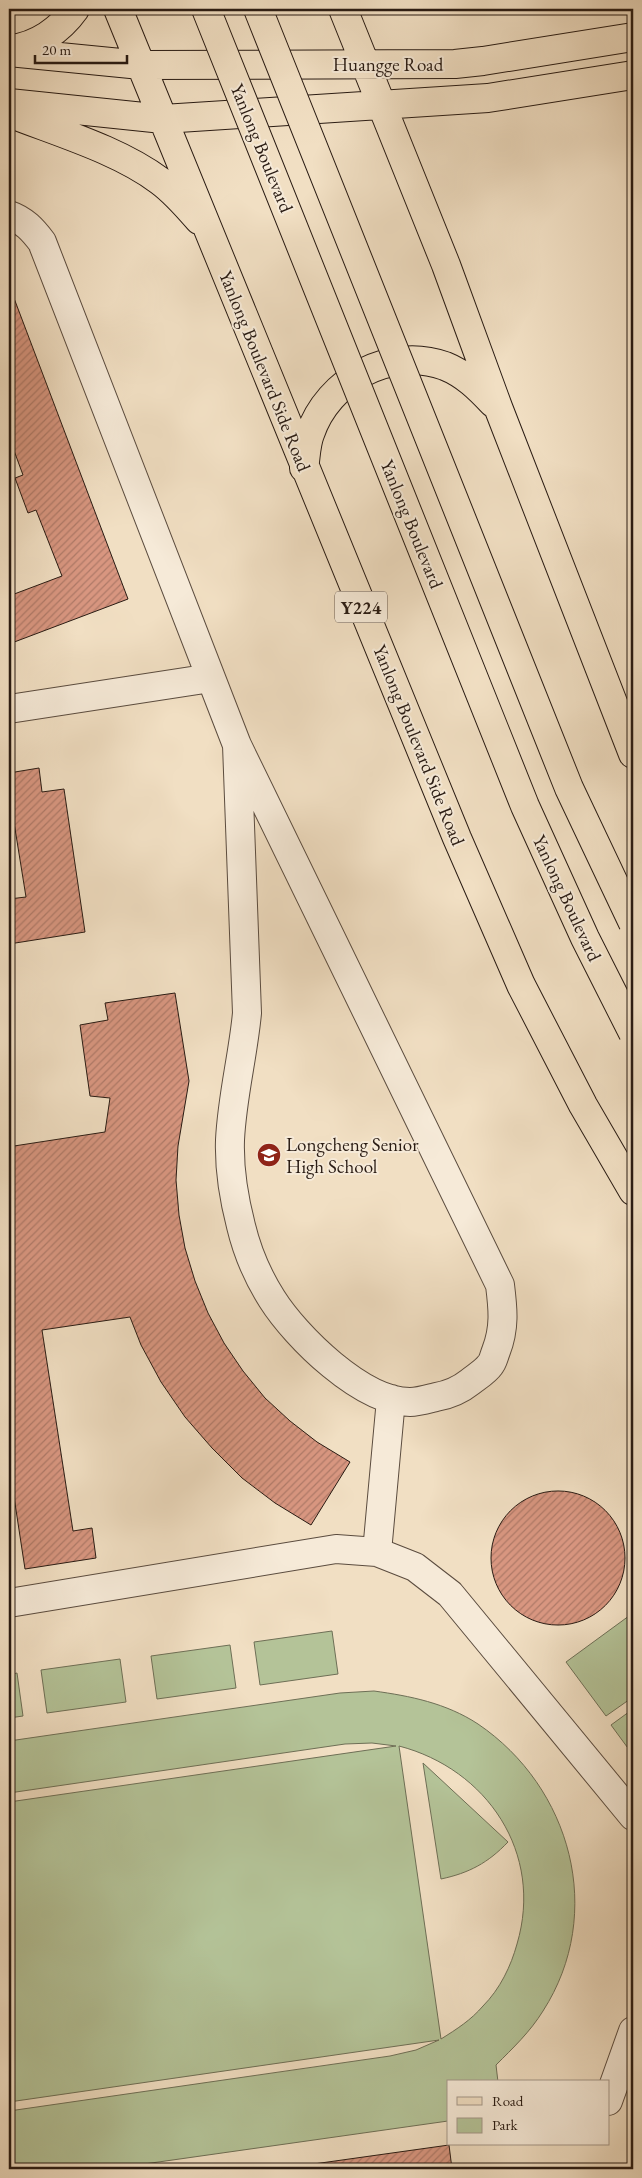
<svg xmlns="http://www.w3.org/2000/svg" width="642" height="2178" font-family="'EB Garamond',serif">
<style>
.green{fill:#b4c398;stroke:#6e6f56;fill-rule:evenodd}
.building{fill:url(#building-hatch);stroke:#291b13}
.lines{fill:none;stroke-linecap:round;stroke-linejoin:round}
.minor-casing{stroke:#5b4c3f;stroke-width:30}
.major-casing{stroke:#291b13;stroke-width:30}
.minor{stroke:#f6ead8;stroke-width:28}
.major{stroke:#f1dfc3;stroke-width:28}
.highway-bridge-casing{stroke:#291b13;stroke-width:30;stroke-linecap:butt}
.highway-bridge{stroke:#f1dfc3;stroke-width:28}
.labels{text-anchor:middle;dominant-baseline:central;stroke-width:4;stroke-linejoin:round;paint-order:stroke}
.shield{fill:#f6ead8;stroke:#66594e;stroke-width:1}
.shield-label{font-size:18px;font-weight:bold;fill:#291b13}
.street-label{font-size:19px;fill:#291b13;stroke:#f6ead8}
.poi-label{font-size:19px;fill:#291b13;stroke:#f6ead8;text-anchor:start}
</style>
<defs>
<pattern id="building-hatch" width="6" height="6" patternUnits="userSpaceOnUse" patternTransform="scale(1.25)"><rect width="6" height="6" fill="#d89680"/><path d="M-1 1l2-2M0 6l6-6M5 7l2-2" fill="none" stroke="#af7a68"/></pattern>
</defs>
<rect width="100%" height="100%" fill="#f1dfc3"/>
<filter id="stains"><feTurbulence type="fractalNoise" baseFrequency=".004" numOctaves="4"/><feColorMatrix values="0 0 0 0 .2 0 0 0 0 .09 0 0 0 0 .02 0 0 0 .5 -.17"/></filter>
<radialGradient id="worn" r=".72"><stop offset=".6" stop-color="#630" stop-opacity="0"/><stop offset="1" stop-color="#630" stop-opacity=".3"/></radialGradient>
<path class="green" d="M633,1613V1697L606,1716L566,1662Z
M332,1631L338,1674L260,1685L254,1642Z
M230,1645L236,1688L157,1699L151,1656Z
M120,1659L126,1702L47,1713L41,1670Z
M17,1673L23,1716L9,1718V1675Z
M374,1691C410,1696 446,1703 478,1724C571,1787 606,1913 543,2011C530,2032 513,2048 496,2065L498,2082H448V2121L109,2169H9V2111L390,2056L416,2050L439,2040L9,2102V1802L396,1746L372,1743L345,1744L9,1793V1741L340,1693ZM399,1746C487,1769 544,1853 517,1944C511,1966 500,1989 483,2006C471,2020 457,2029 441,2039Z
M633,1709V1755L611,1725Z
M423,1763L508,1842C488,1863 469,1873 441,1879Z"/>
<path class="building" d="M9,285L128,599L9,644V596L62,576L36,510L28,513L15,478L23,475L9,437Z
M39,768L42,792L64,789L85,932L9,944V899L26,897L12,810H9V773Z
M175,993L189,1081L178,1146L176,1180L179,1215L185,1248L195,1281L208,1313L224,1343L243,1371L265,1398L290,1421L317,1442L350,1462L311,1525L275,1503L242,1478L212,1448L185,1417L161,1382L141,1345L130,1317L42,1330L73,1531L92,1528L96,1558L25,1569L9,1464V1112L14,1146L105,1132L110,1098L90,1096L80,1025L108,1020L105,1003Z
M491 1558a67 67 0 1 1 134 0a67 67 0 1 1-134 0Z
M449,2145L452,2169H278Z"/>
<g class="lines">
<g class="minor-casing">
<path id="minor" d="M9,215C24,220 33,230 42,242L237,745L500,1285C503,1309 505,1328 496,1351C494,1356 493,1362 490,1365C485,1372 476,1377 470,1382C460,1390 448,1395 436,1397C428,1399 418,1402 410,1402C362,1402 296,1337 272,1299C258,1277 247,1251 241,1226C234,1199 229,1169 230,1140C232,1097 243,1056 247,1013L237,745
M9,709L211,678
M377,1552L391,1399
M9,1603L336,1549L377,1552L415,1567L450,1594L633,1816
M608,2101L633,2031"/>
</g>
<g class="major-casing">
<path id="major" d="M118,9L457,838L521,985L583,1105L633,1191
M343,9L446,265L498,407L633,754
M11,49C37,46 60,30 75,9
M9,52L141,65L455,64L483,61L633,37
M9,103L163,119L488,98L633,75
M9,113C57,132 119,150 160,181C175,192 187,206 199,220
M304,468C306,457 306,444 310,434C328,380 390,346 445,366C465,374 479,388 493,403"/>
</g>
<use href="#minor" class="minor"/>
<use href="#major" class="major"/>
<g class="highway-bridge-casing">
<path id="highway-bridge" d="M206,9L525,806L585,938L633,1033
M258,9L569,788L633,923"/>
</g>
<use href="#highway-bridge" class="highway-bridge"/>
</g>
<defs>
<g id="school-disc" transform="scale(1.25)"><circle r="9.5" fill="#8f2418" stroke="#f6ead8"/><path d="M0-5L7-2L0 1L-7-2ZM-4 1L0 2.5L4 1V4Q0 6-4 4Z" fill="#fff"/></g>
</defs>
<g fill-rule="evenodd">
<use href="#school-disc" x="269" y="1155"/>
</g>
<g class="labels">
<rect class="shield" x="335" y="591.5" width="52" height="31" rx="4"/>
<g class="shield-label">
<text x="361" y="607">Y224</text>
</g>
<g class="street-label">
<text x="388" y="64">Huangge Road</text>
<text transform="translate(262 148) rotate(68)">Yanlong Boulevard</text>
<text transform="translate(265 371) rotate(68)">Yanlong Boulevard Side Road</text>
<text transform="translate(412 524) rotate(68)">Yanlong Boulevard</text>
<text transform="translate(419 745) rotate(68)">Yanlong Boulevard Side Road</text>
<text transform="translate(567 898) rotate(65)">Yanlong Boulevard</text>
</g>
<g class="poi-label">
<text x="286" y="1144">Longcheng Senior<tspan x="286" dy="22">High School</tspan></text>
</g>
</g>
<rect width="642" height="2178" fill="none" stroke="#f1dfc3" stroke-width="30"/>
<rect x="10" y="10" width="622" height="2158" fill="none" stroke="#291b13" stroke-width="2.5"/>
<rect x="15" y="15" width="612" height="2148" fill="none" stroke="#291b13"/>
<rect x="447" y="2080" width="162" height="65" fill="#f6ead8" stroke="#a49789"/>
<rect x="457" y="2097" width="25" height="8" fill="#f1dfc3" stroke="#a49789"/>
<text x="492" y="2106" font-size="15" fill="#291b13">Road</text>
<rect x="457" y="2118" width="25" height="15" fill="#b4c398" stroke="#a49789"/>
<text x="492" y="2130" font-size="15" fill="#291b13">Park</text>
<path d="M35 55v8h92v-8" fill="none" stroke="#291b13" stroke-width="2.5"/>
<text x="42" y="55" font-size="15" fill="#291b13" stroke="#f6ead8" stroke-width="4" paint-order="stroke">20 m</text>
<rect width="100%" height="100%" filter="url(#stains)"/>
<rect width="100%" height="100%" fill="url(#worn)"/>
</svg>
